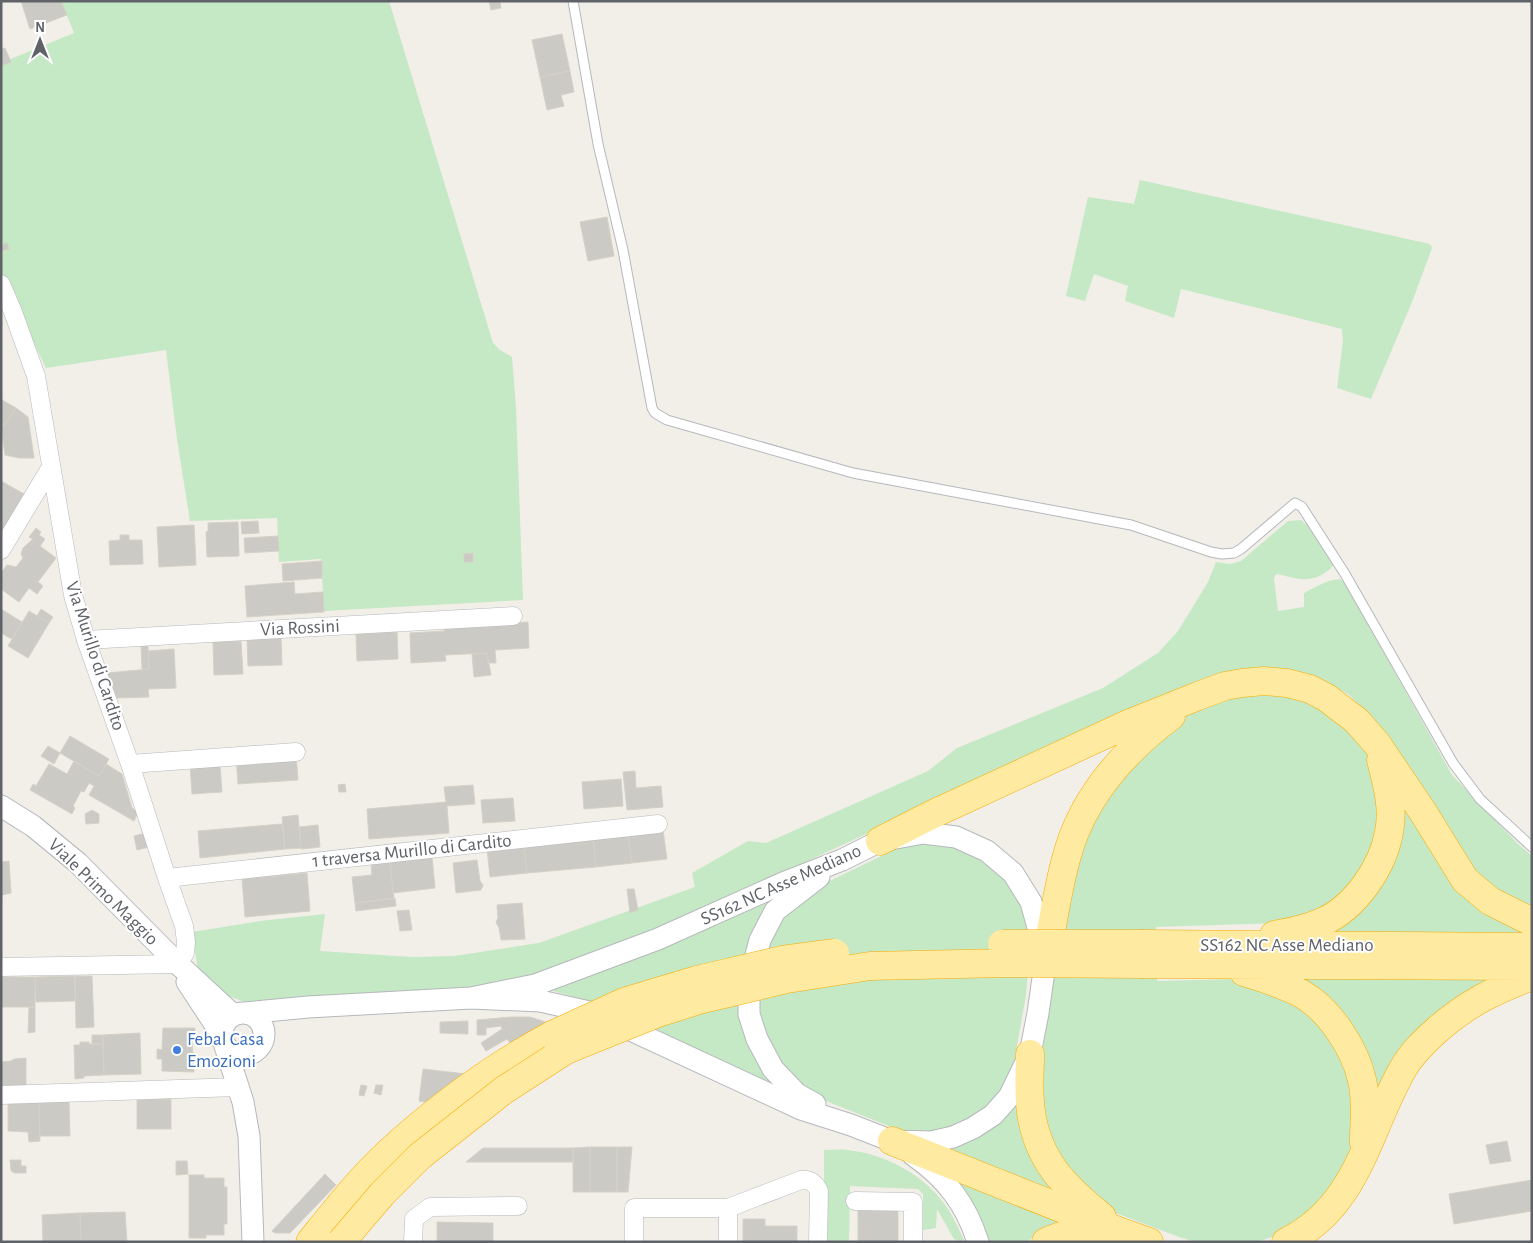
<svg xmlns="http://www.w3.org/2000/svg" width="1533" height="1243" font-family="'Alegreya Sans',sans-serif">
<style>
.green{fill:#c5e8c5}
.building{fill:#cccac5;stroke:#d6d1c6}
.lines{fill:none;stroke-linecap:round;stroke-linejoin:round}
.service-casing{stroke:#b5b8bc;stroke-width:11}
.minor-casing{stroke:#b5b8bc;stroke-width:19}
.tertiary-casing{stroke:#b5b8bc;stroke-width:23}
.trunk-casing{stroke:#f9ab00;stroke-width:29}
.service{stroke:#fff;stroke-width:9}
.minor{stroke:#fff;stroke-width:18}
.tertiary{stroke:#fff;stroke-width:21}
.trunk{stroke:#feeaa1;stroke-width:28}
.trunk-bridge-casing{stroke:#f9ab00;stroke-width:29;stroke-linecap:butt}
.trunk-bridge{stroke:#feeaa1;stroke-width:28}
.shop-dot{fill:#3f7fe0;stroke:#fff;stroke-width:2}
.labels{text-anchor:middle;dominant-baseline:central;stroke-width:4;stroke-linejoin:round;paint-order:stroke}
.street-label{font-size:19px;fill:#5f6368;stroke:#fff}
.shop-label{font-size:19px;fill:#366cbe;stroke:#fff;text-anchor:start}
</style>
<rect width="100%" height="100%" fill="#f1efe8"/>
<path class="green" d="M61,1H389L493,343L500,350L512,357L516,408L523,600L324,611L321,559L279,562L277,518L190,521L177,439L166,350L46,368L1,276V63L74,33Z
M1140,180L1430,244L1432,248L1412,302L1371,399L1337,388L1343,341L1342,329L1181,289L1174,318L1125,301L1128,286L1094,274L1085,301L1066,296L1088,197L1134,204Z
M1301,520L1308,526L1334,563C1332,568 1330,569 1326,572C1307,585 1295,577 1276,574L1274,578L1278,611L1304,607V593C1316,587 1326,580 1340,579L1345,583L1452,775L1517,843L1532,856V908L1488,885L1466,862L1377,722L1348,694L1317,677L1281,668L1249,669L1172,693L762,882L579,964L494,986L362,998L248,1003L228,996L203,979L198,970L192,932L260,921L325,914L320,951L411,957L454,956L539,943L695,887L692,873L748,841L766,843L928,771L957,748L1103,688L1158,653L1178,631L1208,582L1216,562L1230,564L1241,561L1288,521Z
M1289,692L1347,724L1375,765L1379,847L1329,910L1276,923L1156,927L1157,981L1235,979L1296,998L1348,1058L1357,1138L1329,1197L1276,1236L1255,1242H1196L1179,1237L1113,1212L1055,1161L1038,1082L1070,872L1087,824L1158,734L1193,710L1223,696Z
M1400,802L1532,933L1322,932L1338,920Z
M920,842L961,844L1015,885L1029,925V956L1026,995L1014,1063L1006,1086L992,1106L944,1133L909,1134L826,1101L805,1090L780,1066L760,1027L757,1002L765,944L784,914L807,892L906,844Z
M780,890L752,932L742,963L785,1090L589,1001L546,989Z
M1295,978L1495,980L1381,1096Z
M1020,1094L1058,1192L949,1149V1146Z
M824,1150C832,1150 840,1149 847,1150C886,1154 927,1176 948,1209C954,1218 959,1230 964,1240L960,1241L954,1239L937,1209L936,1228L923,1230V1194L918,1189L850,1186L849,1242H824Z
M953,1175L1069,1222L1041,1232L1026,1242H989Z"/>
<path class="building" d="M21,1H61L67,15L30,29Z
M489,1H500L501,8L491,10Z
M562,34L570,71L540,77L532,40Z
M5,48L11,62L1,66V49Z
M570,71L574,92L561,95L564,106L547,110L540,77Z
M607,217L614,256L588,261L580,222Z
M7,243L9,249L1,251V245Z
M2,400L16,408L5,424L1,423Z
M16,408L28,417L34,458H19L5,455L1,425L5,424Z
M1,481L24,494L1,533Z
M258,521L259,533L242,534L241,522Z
M238,522L239,556L207,557L206,532L208,531V523Z
M194,525L196,565L159,567L157,527Z
M36,528L41,532L39,535L45,539L40,546L56,558L38,582L43,586L37,594L29,588L19,602L1,589V573L7,565L16,567L23,558L21,554L23,548L33,539L29,537Z
M120,535H129V540H142L143,564L110,565L109,541L120,540Z
M278,536L279,551L245,553L244,538Z
M473,553V562H464V554Z
M322,561V578L283,581L282,564Z
M294,582L295,594L323,592L324,612L247,617L245,586Z
M1,609L22,622L12,639L1,633Z
M41,609L53,617L49,623L37,616Z
M29,611L49,623L28,658L8,646Z
M528,622L529,648L495,650L496,663H488L487,653L445,655L446,661L411,663L410,633L445,631L444,627Z
M397,632L398,659L357,661L356,634Z
M281,638L282,665L248,666L247,640Z
M241,641L243,674L214,675L213,642Z
M141,646H148L149,669H142Z
M174,649L176,688L148,689L149,697L117,698L107,673L149,669L148,651Z
M487,653L491,675L474,677L472,654Z
M70,736L109,759L99,776L60,753Z
M48,746L60,753L54,764L41,756Z
M296,753L298,780L238,784L236,757Z
M74,761L99,776L106,764L122,774L132,808L138,812L134,821L89,795L94,786L89,783L84,792L81,791L73,806L75,808L72,814L30,790L33,784L36,786L49,764L67,774Z
M220,764L222,792L192,794L190,765Z
M635,771L636,788L661,786L663,807L627,810L623,772Z
M621,779L623,806L584,809L582,782Z
M345,784L346,792H339L338,785Z
M473,785L475,804L447,806L449,833L369,839L367,809L446,802L444,787Z
M513,798L515,821L483,823L481,800Z
M92,810L99,814V823L86,824L85,814Z
M298,815L301,848L285,849L282,817Z
M282,824L285,849L200,858L198,831Z
M318,825L320,847L301,849L299,827Z
M663,830L667,859L632,863L628,833Z
M145,833L149,847L137,850L134,836Z
M628,833L632,863L596,867L593,837Z
M593,837L596,867L527,873L524,844Z
M524,844L527,873L490,877L487,848Z
M432,857L435,888L393,893L390,861Z
M477,860L480,881L483,885L481,890L456,893L453,863Z
M9,861L11,893L2,895L1,907V862Z
M390,861L394,899L355,903L352,877L372,875L371,863Z
M307,873L310,911L245,917L242,879Z
M627,889H634L638,910L630,913Z
M395,898L396,906L356,911L355,903Z
M522,903L525,939L501,940L499,928L496,922L498,918L497,905Z
M409,910L412,930L400,931L397,911Z
M75,976V1001L36,1002L35,977Z
M75,976H92L94,1027L76,1028Z
M1,977H35V1007H1Z
M29,1007H35V1032L28,1033Z
M511,1017H530L555,1025L515,1049L507,1039L486,1051L481,1043L502,1029L501,1026L486,1028V1035H477V1020Z
M468,1021V1034L440,1033V1022Z
M163,1028H195V1039H192L194,1072L162,1071V1059H157V1049L162,1050Z
M140,1033L141,1074L104,1075L103,1035Z
M92,1035H103V1044H92Z
M80,1042H89V1044H103L104,1075L84,1076V1078L75,1079L74,1045H80Z
M26,1058V1087L1,1090V1062L11,1061L14,1059Z
M423,1069L475,1075L438,1104L419,1101Z
M361,1085L367,1086L364,1096L359,1095Z
M376,1085H383L381,1095L374,1093Z
M171,1099V1129H137V1100Z
M39,1102L40,1141L29,1142L28,1132L8,1131V1103Z
M39,1102H69L70,1136H40Z
M1507,1141L1511,1161L1490,1164L1486,1145Z
M590,1147H617V1192H590Z
M590,1147V1192H573V1148Z
M617,1147H632L628,1192H617Z
M483,1148H573V1162H466Z
M10,1160H21V1166H26V1173H15L11,1171Z
M176,1161H187L188,1174L176,1175Z
M325,1174L336,1185L290,1233H275L272,1231Z
M189,1175H204V1178H224V1187H227V1224H224V1235H206V1238H189Z
M1532,1180V1211L1454,1224L1449,1194Z
M858,1210H898V1242H858Z
M125,1212L127,1242H81L80,1213Z
M80,1213L81,1242H43L42,1215Z
M743,1219H765V1226H797V1242H743Z
M437,1222L493,1223V1242H437Z"/>
<g class="lines">
<g class="service-casing">
<path id="service" d="M573,1L598,144L623,250L652,408L655,413L667,420L853,473L1131,525L1211,552L1222,554L1234,553L1241,549L1295,503L1302,507L1345,574L1453,763L1480,799L1532,847"/>
</g>
<g class="minor-casing">
<path id="minor" d="M1,284L13,312L36,376L73,595L86,640L130,764L167,878L184,926L186,942L185,953L178,964L1,967
M1,550L51,467
M86,640L513,616
M130,764L296,752
M167,878L658,824
M1,1095L238,1087
M855,1201L913,1202V1242
M728,1208L801,1180C810,1179 815,1183 819,1191L818,1242
M413,1242L414,1219L430,1207L518,1206
M634,1242V1208H728V1242"/>
</g>
<g class="tertiary-casing">
<path id="tertiary" d="M1,806L33,826L78,863L178,964L233,1015
M187,982L222,1035
M245,1013L308,1007L471,998L540,1001L594,1013L801,1109L851,1125L892,1141L931,1142L953,1137L973,1128L993,1115L1009,1097L1030,1054L1038,1013L1046,957L1031,902L1013,873L987,851L956,837L923,833L880,841L842,860L783,883L658,939L535,985L471,998
M222 1034a21 21 0 1 1 42 0a21 21 0 1 1-42 0Z
M225,1046L243,1102L249,1136L253,1242
M815,1104L797,1094L773,1069L757,1039L749,1014V982L760,940L775,911L819,877
M913,1155C946,1178 966,1204 978,1242"/>
</g>
<g class="trunk-casing">
<path id="trunk" d="M880,841L931,815L1128,724L1198,696L1225,686L1242,683L1264,681L1287,683L1310,689L1327,698L1357,721L1377,744L1423,812L1465,880L1490,901L1532,922
M1274,935C1291,932 1307,929 1322,922C1355,908 1383,867 1389,832C1394,808 1387,783 1381,760
M1144,944L1532,947
M1046,957C1053,925 1057,891 1066,859C1081,800 1123,752 1171,716
M1144,964L1532,966
M1244,972C1262,978 1284,984 1302,994C1330,1010 1355,1049 1362,1080C1367,1100 1364,1122 1364,1142
M1030,1054C1030,1073 1028,1093 1031,1112C1038,1161 1065,1187 1102,1217
M892,1141L1121,1232L1149,1242
M310,1242C335,1211 359,1180 388,1153C438,1107 493,1067 552,1035
M1046,1242C1066,1232 1086,1231 1108,1232
M1286,1242C1359,1207 1367,1130 1404,1067C1412,1053 1425,1041 1437,1030C1468,1003 1493,991 1532,976"/>
</g>
<use href="#service" class="service"/>
<use href="#minor" class="minor"/>
<use href="#tertiary" class="tertiary"/>
<use href="#trunk" class="trunk"/>
<g class="trunk-bridge-casing">
<path id="trunk-bridge" d="M1002,944H1144
M552,1035L624,1002L697,980L782,960L835,953
M341,1242L382,1194L420,1156L504,1090L566,1050L658,1013L699,1000L787,979L870,966L1006,963L1144,964"/>
</g>
<use href="#trunk-bridge" class="trunk-bridge"/>
</g>
<circle class="shop-dot" cx="177" cy="1050" r="5"/>
<g class="labels">
<g class="street-label">
<text transform="translate(300 628) rotate(-3)">Via Rossini</text>
<text transform="translate(95 656) rotate(72)">Via Murillo di Cardito</text>
<text transform="translate(412 851) rotate(-6)">1 traversa Murillo di Cardito</text>
<text transform="translate(781 885) rotate(-24)">SS162 NC Asse Mediano</text>
<text transform="translate(103 892) rotate(44)">Viale Primo Maggio</text>
<text x="1287" y="945">SS162 NC Asse Mediano</text>
</g>
<g class="shop-label">
<text x="187" y="1039">Febal Casa<tspan x="187" dy="22">Emozioni</tspan></text>
</g>
</g>
<rect width="1533" height="1243" fill="none" stroke="#5f6368" stroke-width="5"/>
<g transform="translate(40 40)" stroke="#ffffff" stroke-width="4" paint-order="stroke">
<path d="M0-4L9 19L0 12L-9 19Z" fill="#5f6368"/>
<text y="-8" font-size="14" font-weight="bold" text-anchor="middle" fill="#5f6368">N</text>
</g>
</svg>
